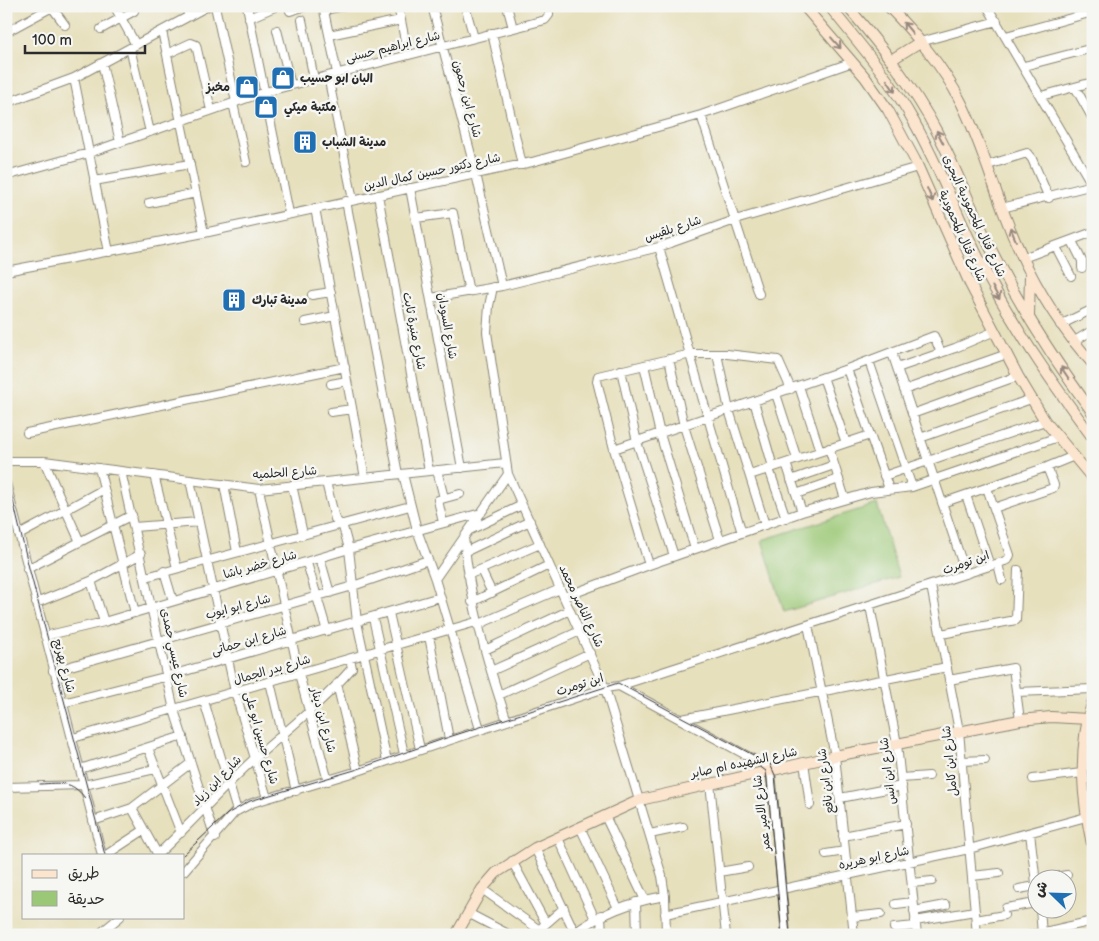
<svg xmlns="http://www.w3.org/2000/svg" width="1099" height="941" font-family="'Balsamiq Sans','Playpen Sans Arabic',sans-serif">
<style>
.green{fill:#9bc876;stroke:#637a50}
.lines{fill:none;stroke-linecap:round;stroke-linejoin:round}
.street-casing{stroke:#898674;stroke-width:10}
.secondary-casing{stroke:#898674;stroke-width:12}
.street{stroke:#fff;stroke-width:8}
.secondary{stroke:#fce5cf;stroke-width:10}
.tram{stroke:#2b2b2b;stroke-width:1}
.oneway{stroke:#94887d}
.labels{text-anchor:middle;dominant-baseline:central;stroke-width:5;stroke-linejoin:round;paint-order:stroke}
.street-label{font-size:12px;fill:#2b2b2b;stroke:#f6f6f2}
.poi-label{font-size:12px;font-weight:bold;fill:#2b2b2b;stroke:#f6f6f2;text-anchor:start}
</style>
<rect width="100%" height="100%" fill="#f6f6f2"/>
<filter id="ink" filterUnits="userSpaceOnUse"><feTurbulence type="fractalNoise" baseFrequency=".02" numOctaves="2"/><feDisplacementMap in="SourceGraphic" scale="10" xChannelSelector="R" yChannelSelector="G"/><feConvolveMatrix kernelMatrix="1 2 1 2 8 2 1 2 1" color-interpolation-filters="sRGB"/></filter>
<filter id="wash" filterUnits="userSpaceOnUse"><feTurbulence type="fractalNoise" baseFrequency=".0096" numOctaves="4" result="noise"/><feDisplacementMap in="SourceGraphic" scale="20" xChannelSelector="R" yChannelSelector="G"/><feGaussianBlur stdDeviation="1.12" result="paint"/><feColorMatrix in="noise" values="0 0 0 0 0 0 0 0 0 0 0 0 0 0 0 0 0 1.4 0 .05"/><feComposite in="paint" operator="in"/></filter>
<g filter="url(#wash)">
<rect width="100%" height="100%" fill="#e7e0bd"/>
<path class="green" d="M877,504L899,577L784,612L762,540Z"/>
</g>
<g filter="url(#ink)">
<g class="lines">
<g class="street-casing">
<path id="street" d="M51,6L65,25
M184,6L190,16
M215,6L236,102
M247,6L289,213
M323,6L337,73
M398,6L408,55
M432,6L476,174L502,286
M465,6L474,38
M507,6L513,28
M987,6L1093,186
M116,9L136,45
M324,10L344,6
M290,11L306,6
M249,18L277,6
M302,20L314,79
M101,29L134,11
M277,30L291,85
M162,31L204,233
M6,32L54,6
M492,33L522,165
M329,35L401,20
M1006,36L1093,12
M920,42L997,21
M130,48L150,132
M167,54L191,43L196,45L211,110
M102,63L120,142
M1024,66L1093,48
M328,76L353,200
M74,78L109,252
M1075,87L1093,119
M1041,96L1093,82
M6,103L74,78L208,6
M233,103L246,162
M701,115L759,294
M988,165L1027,153L1032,159L1049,198
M6,176L89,153L265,92L545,20L549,15V6
M94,181L190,164
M410,188L462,468
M378,195L429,471
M346,201L398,474
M149,203L196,193
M315,208L365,478
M1002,208L1093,185
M416,218L453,213L469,292
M1072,241L1082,261V268
M659,247C687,342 713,438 742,533
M1056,247L1071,276
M1023,258L1093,232
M6,271L204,233L532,162L701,115L853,62
M493,287L489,306L487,332L508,474L605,688L662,876L665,896L666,935
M312,295L331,292
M431,298L502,286L659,247L735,220L918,167
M305,322L335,316
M1060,325L1093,309
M1073,342L1093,330
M892,353L966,574
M717,354L729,410L765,525
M669,359L684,426L720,540
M869,361L912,487
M644,365L660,434L695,549
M897,368L955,348L995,331
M847,369L889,489
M621,370L637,442L674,556
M823,377L846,443
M331,384L347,381
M799,386L820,451
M904,390L1007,354
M776,394L797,459
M754,401L773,467
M331,412L352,409
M912,414L1018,376
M27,433L345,367
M920,438L1031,399
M829,448L845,499
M614,449L847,369L934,336L941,353
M6,461H44L259,489L505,463
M44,461L80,542
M786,463L802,512
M99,468L135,613
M769,469L786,518
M437,470L444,498
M121,471L174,710L215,838
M403,474L417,530L435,579L480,729
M154,475L177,568
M750,475L870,435
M884,476L1045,421
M190,480L235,692L267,798
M791,480L834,465
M326,482L335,519L343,527L349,549L357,622L387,761
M6,483L102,855
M224,484L237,552
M292,485L303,534
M259,489L299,674L328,781
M796,494L839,479
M966,495L990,566
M942,503L1047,467L1074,456
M994,508L1053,488L1054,485L1047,467
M443,523L438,500L460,494
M134,527L199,522
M470,530L522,505
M19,535L104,489
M464,537C470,603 486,659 507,721
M465,552L530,521
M320,558L330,593
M307,563L327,631
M998,564L1002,580
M649,565L614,449L597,381L598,376L691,354H727L778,360L791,389
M27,569L132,515
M481,570L492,593
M164,571L173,601
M468,575L540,544
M146,577L410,506
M435,579L508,474
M91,581L104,622
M931,586L959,731L977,935
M564,597L649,565L802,512L871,492L912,487L1058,437
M472,602L549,565
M36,603L91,581L141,554
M870,606L897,744L917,935
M389,613L420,749
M373,618L404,754
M477,625L560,589
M808,625L835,756L854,935
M941,634L1016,620L1018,570
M45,636L104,622L349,549L481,513
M429,636L449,739
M485,650L570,610
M53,671L353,586L428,560
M491,671L580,631
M949,680L1013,668L1020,720
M270,682L296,791
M337,684L358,771
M619,686L768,767L771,772L786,935
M1017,692L1093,689
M499,695L590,653
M204,701L237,811
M63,703L168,676L440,597
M682,719L947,667
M73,738L476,622
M148,748L181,833
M962,761L985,760
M804,762L810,805
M80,769L183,736
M901,778L929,776
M1033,779L1082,773
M710,783L726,935
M6,787L84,785L155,769
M840,798L902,786
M132,808L158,855
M605,816L645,900
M93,821L132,808L191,763
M580,827L618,908
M1030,833L1036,883
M650,834L683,827
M843,836L906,824
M558,838L595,919
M535,848L575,933
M826,854L845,851
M106,855L144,830
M157,855C191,824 220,790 253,760C287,730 322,703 352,668L350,659
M512,861L545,922
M184,871L235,812L252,803L358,771L605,688L619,686L1008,560L1010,555L987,488
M719,872L748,867
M972,876L999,873
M1050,878L1067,875
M912,883L932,881
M482,889L538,929
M1019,889L1036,886
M1066,898L1071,897
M636,902L637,935
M896,904L913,902
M1006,908L1036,903
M1040,908L1042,935
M914,911L946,905
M468,913L510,935
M665,914L969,849L1086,817
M601,915L602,935
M852,917L881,914
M976,920L1004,915
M915,921L975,911
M894,928L916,926
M98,935L120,917
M533,935L564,908
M572,935C601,913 630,902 665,896
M1031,935L1093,921"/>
</g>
<g class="secondary-casing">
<path id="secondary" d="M804,6L865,77L888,110L915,160L970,284L1018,376L1045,421L1093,479
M829,6C859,43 891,80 914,122C944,175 963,233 993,286C1022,340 1057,389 1093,438
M847,6C881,46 913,86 937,132C959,174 975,218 996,259C1024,313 1057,364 1093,413
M888,6C916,35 943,66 961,102C978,136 989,172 1002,208C1023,266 1051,318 1093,364
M891,60L920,42
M1029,316L1030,275
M1093,700C1077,750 1082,799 1093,849
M456,935L482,889L496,873L535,848L640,800L835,756L1020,720L1051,717L1088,719"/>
</g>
<use href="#street" class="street"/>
<use href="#secondary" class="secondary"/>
<path class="tram" d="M6,471L29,568L105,855
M751,760L766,771L782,935
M40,784C61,783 71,780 85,798
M183,855L227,814L250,801L358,769L449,737L618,683L770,764L775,775L790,935"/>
</g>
<defs><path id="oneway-shaft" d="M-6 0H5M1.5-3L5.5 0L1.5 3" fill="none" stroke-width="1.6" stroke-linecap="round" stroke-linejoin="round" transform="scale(1.25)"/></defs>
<g class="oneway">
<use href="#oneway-shaft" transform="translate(908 28) rotate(-130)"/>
<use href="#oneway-shaft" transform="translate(836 43) rotate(49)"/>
<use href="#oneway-shaft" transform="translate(891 86) rotate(56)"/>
<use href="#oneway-shaft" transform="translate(940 137) rotate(-117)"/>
<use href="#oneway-shaft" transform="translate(930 195) rotate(67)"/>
<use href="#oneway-shaft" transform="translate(1013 234) rotate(-113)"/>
<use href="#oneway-shaft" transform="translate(996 293) rotate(61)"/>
<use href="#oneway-shaft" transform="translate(1065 373) rotate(-124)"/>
</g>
</g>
<defs>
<g id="shop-square" transform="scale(1.25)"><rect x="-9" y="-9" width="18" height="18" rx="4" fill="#1f6fb2" stroke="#f6f6f2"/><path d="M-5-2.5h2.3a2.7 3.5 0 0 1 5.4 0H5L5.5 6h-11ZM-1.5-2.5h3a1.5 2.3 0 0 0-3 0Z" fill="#fff"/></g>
<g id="building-square" transform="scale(1.25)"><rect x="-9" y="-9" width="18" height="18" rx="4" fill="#1f6fb2" stroke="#f6f6f2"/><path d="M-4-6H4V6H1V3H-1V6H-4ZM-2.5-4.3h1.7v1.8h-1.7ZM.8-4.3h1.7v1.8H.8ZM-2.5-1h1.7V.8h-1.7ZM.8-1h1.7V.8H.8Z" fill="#fff"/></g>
</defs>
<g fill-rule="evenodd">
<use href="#shop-square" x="283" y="78"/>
<use href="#shop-square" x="247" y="87"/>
<use href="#shop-square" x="266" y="107"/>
<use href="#building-square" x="305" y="142"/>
<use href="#building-square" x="234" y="300"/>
</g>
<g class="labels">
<g class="street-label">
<text transform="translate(393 47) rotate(-14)">شارع ابراهيم حسنى</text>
<text transform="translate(467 99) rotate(75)">شارع ابن رحمون</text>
<text transform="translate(432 172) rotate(-12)">شارع دكتور حسين كمال الدين</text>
<text transform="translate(974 216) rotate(65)">شارع قنال المحمودية البحرى</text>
<text transform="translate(673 229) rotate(-18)">شارع بلقيس</text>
<text transform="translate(962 236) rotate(66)">شارع قنال المحمودية</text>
<text transform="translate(447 326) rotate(80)">شارع السودان</text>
<text transform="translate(414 331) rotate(79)">شارع منيرة ثابت</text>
<text transform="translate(285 473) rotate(-4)">شارع الحلميه</text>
<text transform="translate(966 563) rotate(-19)">ابن تومرت</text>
<text transform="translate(260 565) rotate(-16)">شارع خضر باشا</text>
<text transform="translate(581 606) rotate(65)">شارع الناصر محمد</text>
<text transform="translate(238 607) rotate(-15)">شارع ابو ايوب</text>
<text transform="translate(249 641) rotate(-16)">شارع ابن حماتى</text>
<text transform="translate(174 653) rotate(78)">شارع عيسي حمدى</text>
<text transform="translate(64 666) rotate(75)">شارع بهرنج</text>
<text transform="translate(272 670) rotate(-16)">شارع بدر الجمال</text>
<text transform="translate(580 685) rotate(-17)">ابن تومرت</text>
<text transform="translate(323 720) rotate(75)">شارع ابن دينار</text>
<text transform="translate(261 738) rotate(74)">شارع حسين ابو على</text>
<text transform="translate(950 761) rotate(-96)">شارع ابن كامل</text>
<text transform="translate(744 763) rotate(-12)">شارع الشهيده ام صابر</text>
<text transform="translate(888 771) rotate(-97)">شارع ابن انس</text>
<text transform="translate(217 781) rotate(-46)">شارع ابن زياد</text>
<text transform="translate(826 781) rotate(-97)">شارع ابن نافع</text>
<text transform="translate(762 813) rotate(-97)">شارع الامير عمر</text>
<text transform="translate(874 858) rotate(-12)">شارع ابو هريره</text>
</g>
<g class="poi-label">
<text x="300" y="78">البان ابو حسيب</text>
<text x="230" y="87" text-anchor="end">مخبز</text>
<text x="284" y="107">مكتبة ميكي</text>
<text x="322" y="142">مدينة الشباب</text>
<text x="252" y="300">مدينة تبارك</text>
</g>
</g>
<rect width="1099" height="941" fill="none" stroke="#f6f6f2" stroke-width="25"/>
<rect x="22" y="854" width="162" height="65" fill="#f6f6f2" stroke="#a5a5a2"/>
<rect x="32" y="870" width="25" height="8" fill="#fce5cf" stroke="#a5a5a2"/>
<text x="68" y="878" font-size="15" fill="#2b2b2b">طريق</text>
<rect x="32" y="891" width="25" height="15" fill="#9bc876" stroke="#a5a5a2"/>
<text x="68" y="904" font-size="15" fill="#2b2b2b">حديقة</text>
<g transform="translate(1052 894) rotate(293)"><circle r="24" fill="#f6f6f2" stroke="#a5a5a2"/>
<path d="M0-4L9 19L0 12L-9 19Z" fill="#1f6fb2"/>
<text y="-8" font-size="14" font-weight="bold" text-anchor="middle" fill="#2b2b2b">ش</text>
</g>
<path d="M25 45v8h120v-8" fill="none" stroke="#2b2b2b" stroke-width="2.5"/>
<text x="32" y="45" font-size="15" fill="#2b2b2b" stroke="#f6f6f2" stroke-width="4" paint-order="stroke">100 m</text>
</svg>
